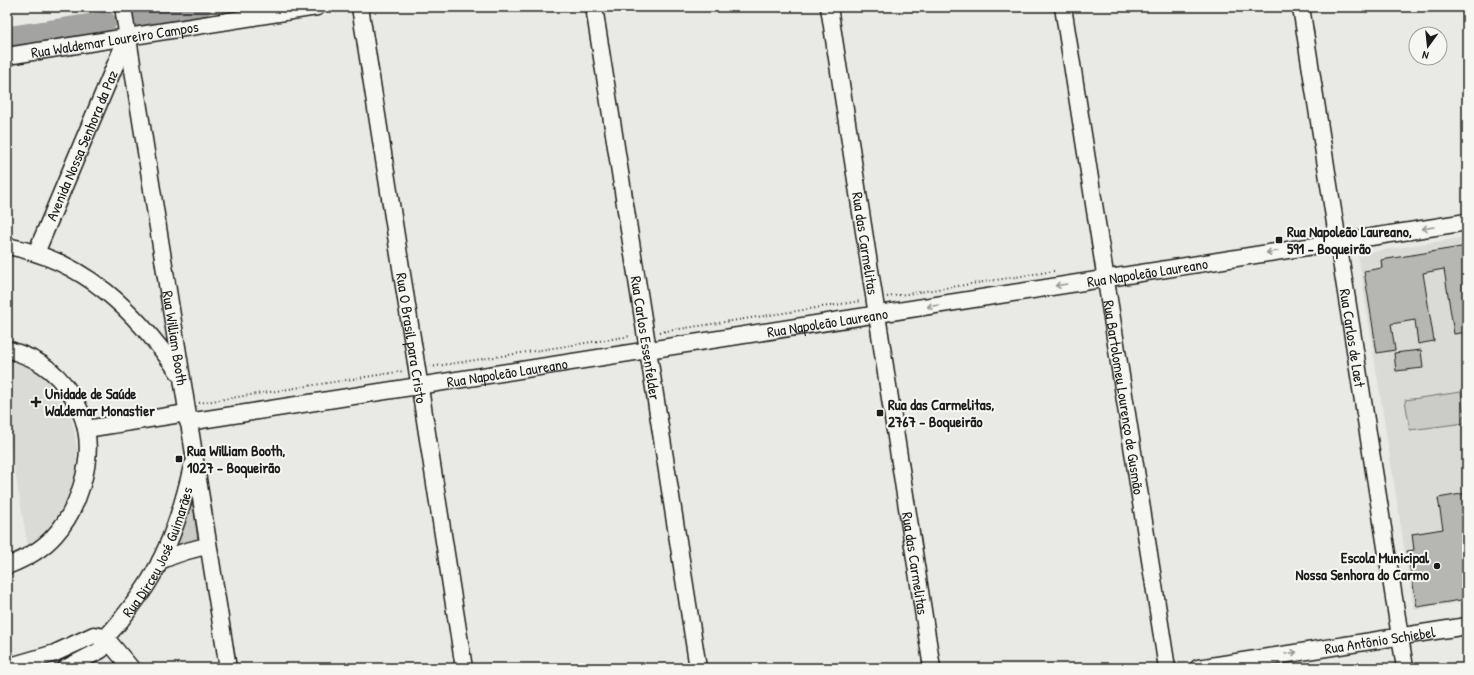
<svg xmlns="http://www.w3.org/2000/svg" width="1474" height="675" font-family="'Patrick Hand',sans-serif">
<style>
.built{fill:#dadad6}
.green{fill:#cbcbc7;stroke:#747472}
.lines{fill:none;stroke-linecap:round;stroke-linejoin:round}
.river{stroke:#a3a3a1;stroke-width:21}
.building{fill:#b6b6b3;stroke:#1c1c1c}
.minor-casing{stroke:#1c1c1c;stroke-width:19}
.path{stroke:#1c1c1c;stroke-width:2;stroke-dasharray:1 3;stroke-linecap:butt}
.minor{stroke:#f6f6f2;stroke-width:16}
.oneway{stroke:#949492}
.poi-dot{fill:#1c1c1c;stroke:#f6f6f2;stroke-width:1.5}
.labels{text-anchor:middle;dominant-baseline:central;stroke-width:4;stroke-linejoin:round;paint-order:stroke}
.street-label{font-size:15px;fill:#1c1c1c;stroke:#f6f6f2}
.poi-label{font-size:15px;font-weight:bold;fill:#1c1c1c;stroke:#f6f6f2;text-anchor:start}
</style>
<rect width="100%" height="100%" fill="#e9e9e5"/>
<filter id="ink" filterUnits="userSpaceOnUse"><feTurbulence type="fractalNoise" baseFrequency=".025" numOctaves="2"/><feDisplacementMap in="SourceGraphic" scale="8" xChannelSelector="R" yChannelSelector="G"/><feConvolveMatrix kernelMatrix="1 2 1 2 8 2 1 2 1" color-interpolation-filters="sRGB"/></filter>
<g filter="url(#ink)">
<path class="built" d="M1467,237V601L1414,610L1358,254Z
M7,355L32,365L48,377L60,393L69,410L74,429L77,449L76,470L71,489L63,508L52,524L42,535L28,547L7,425Z"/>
<path class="green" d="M1461,392L1465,423L1410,430L1405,400Z
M191,491L198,541L173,549Z"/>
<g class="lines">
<path class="river" d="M141,17L201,7
M7,37L106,22"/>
</g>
<path class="building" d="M1467,246V332L1454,334L1444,269L1423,273L1434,341L1418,344L1415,320L1391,324L1395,350L1377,353L1364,271L1382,268L1381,260Z
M1421,350L1423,368L1396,371L1394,353Z
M1467,493V599L1417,607L1407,551L1414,550L1412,534L1443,529L1438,498Z"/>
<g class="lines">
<g class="minor-casing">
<g id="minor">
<path id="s1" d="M123,7L228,668"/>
<path id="s2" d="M360,7L464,668"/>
<path id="s3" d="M594,7L698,668"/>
<path id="s4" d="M829,7L932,668"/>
<path id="s5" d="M1063,7L1167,668"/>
<path id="s6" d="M1301,7L1405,668"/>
<path id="s7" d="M7,56L317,7"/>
<path d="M7,246C85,260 135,311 179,373"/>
<path id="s8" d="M36,253L127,37"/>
<path d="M7,349C19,353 32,357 43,365C64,379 81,405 86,429C93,463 78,510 55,535C42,550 25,559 7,566"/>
<path id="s9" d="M188,422L1467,222"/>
<path d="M86,429L187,413"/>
<path d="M160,561C176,554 190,549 208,546"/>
<path d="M105,637L131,668"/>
<path d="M7,667L55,653L94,635L105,637"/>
<path id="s10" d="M66,668L101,650C106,634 111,633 121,620C130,608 140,596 148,583C170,548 183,506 192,466"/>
<path id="s11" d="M1198,668L1467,626"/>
</g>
</g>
<path class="path" d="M887,297L1054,271
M660,332L861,301
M430,367L631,336
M199,403L404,371"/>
<use href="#minor" class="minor"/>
</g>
<defs><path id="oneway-shaft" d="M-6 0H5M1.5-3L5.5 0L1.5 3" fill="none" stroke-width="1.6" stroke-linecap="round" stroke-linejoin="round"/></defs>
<g class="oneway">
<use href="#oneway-shaft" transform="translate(1428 228) rotate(171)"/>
<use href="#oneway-shaft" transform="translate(1272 252) rotate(171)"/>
<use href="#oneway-shaft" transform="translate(1061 285) rotate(171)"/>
<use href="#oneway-shaft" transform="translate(933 306) rotate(171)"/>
<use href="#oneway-shaft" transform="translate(1291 653) rotate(-9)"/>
</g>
</g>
<g class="poi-dot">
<rect x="1275" y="236" width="8" height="8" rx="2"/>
<path d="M34 396h4v4h4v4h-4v4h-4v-4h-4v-4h4z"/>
<rect x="876" y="409" width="8" height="8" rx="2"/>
<rect x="175" y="455" width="8" height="8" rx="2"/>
<circle cx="1437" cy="566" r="4"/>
</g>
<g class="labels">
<g class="street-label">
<text stroke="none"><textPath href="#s7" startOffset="109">Rua Waldemar Loureiro Campos</textPath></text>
<text stroke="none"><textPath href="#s8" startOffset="117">Avenida Nossa Senhora da Paz</textPath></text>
<text stroke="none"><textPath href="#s4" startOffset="239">Rua das Carmelitas</textPath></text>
<text stroke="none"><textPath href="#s9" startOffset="971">Rua Napoleão Laureano</textPath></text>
<text stroke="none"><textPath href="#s9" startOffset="647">Rua Napoleão Laureano</textPath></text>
<text stroke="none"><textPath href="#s3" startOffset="335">Rua Carlos Essenfelder</textPath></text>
<text stroke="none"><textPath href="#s1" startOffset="335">Rua William Booth</textPath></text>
<text stroke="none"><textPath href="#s2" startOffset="335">Rua O Brasil para Cristo</textPath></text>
<text stroke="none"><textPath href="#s6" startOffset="335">Rua Carlos de Laet</textPath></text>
<text stroke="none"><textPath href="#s9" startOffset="323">Rua Napoleão Laureano</textPath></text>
<text stroke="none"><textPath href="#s5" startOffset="395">Rua Bartolomeu Lourenço de Gusmão</textPath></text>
<text stroke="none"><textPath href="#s10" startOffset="154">Rua Dirceu José Guimarães</textPath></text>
<text stroke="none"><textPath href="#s4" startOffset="563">Rua das Carmelitas</textPath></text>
<text stroke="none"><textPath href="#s11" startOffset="184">Rua Antônio Schiebel</textPath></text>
</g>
<g class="poi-label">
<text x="1287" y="231">Rua Napoleão Laureano,<tspan x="1287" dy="17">591 - Boqueirão</tspan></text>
<text x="45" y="393">Unidade de Saúde<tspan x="45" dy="17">Waldemar Monastier</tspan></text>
<text x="888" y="404">Rua das Carmelitas,<tspan x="888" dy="17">2767 - Boqueirão</tspan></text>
<text x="187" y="450">Rua William Booth,<tspan x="187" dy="17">1027 - Boqueirão</tspan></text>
<text x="1429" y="557" text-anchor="end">Escola Municipal<tspan x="1429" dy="17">Nossa Senhora do Carmo</tspan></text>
</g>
</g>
<rect width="1474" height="675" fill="none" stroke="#f6f6f2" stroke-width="24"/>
<rect x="12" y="12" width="1450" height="651" fill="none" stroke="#1c1c1c" stroke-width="1.5" filter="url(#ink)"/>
<g transform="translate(1428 46) rotate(195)"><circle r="19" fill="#f6f6f2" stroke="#9f9f9c"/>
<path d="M0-3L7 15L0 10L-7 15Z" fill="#1c1c1c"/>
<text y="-6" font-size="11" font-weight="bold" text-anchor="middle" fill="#1c1c1c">N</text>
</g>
</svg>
